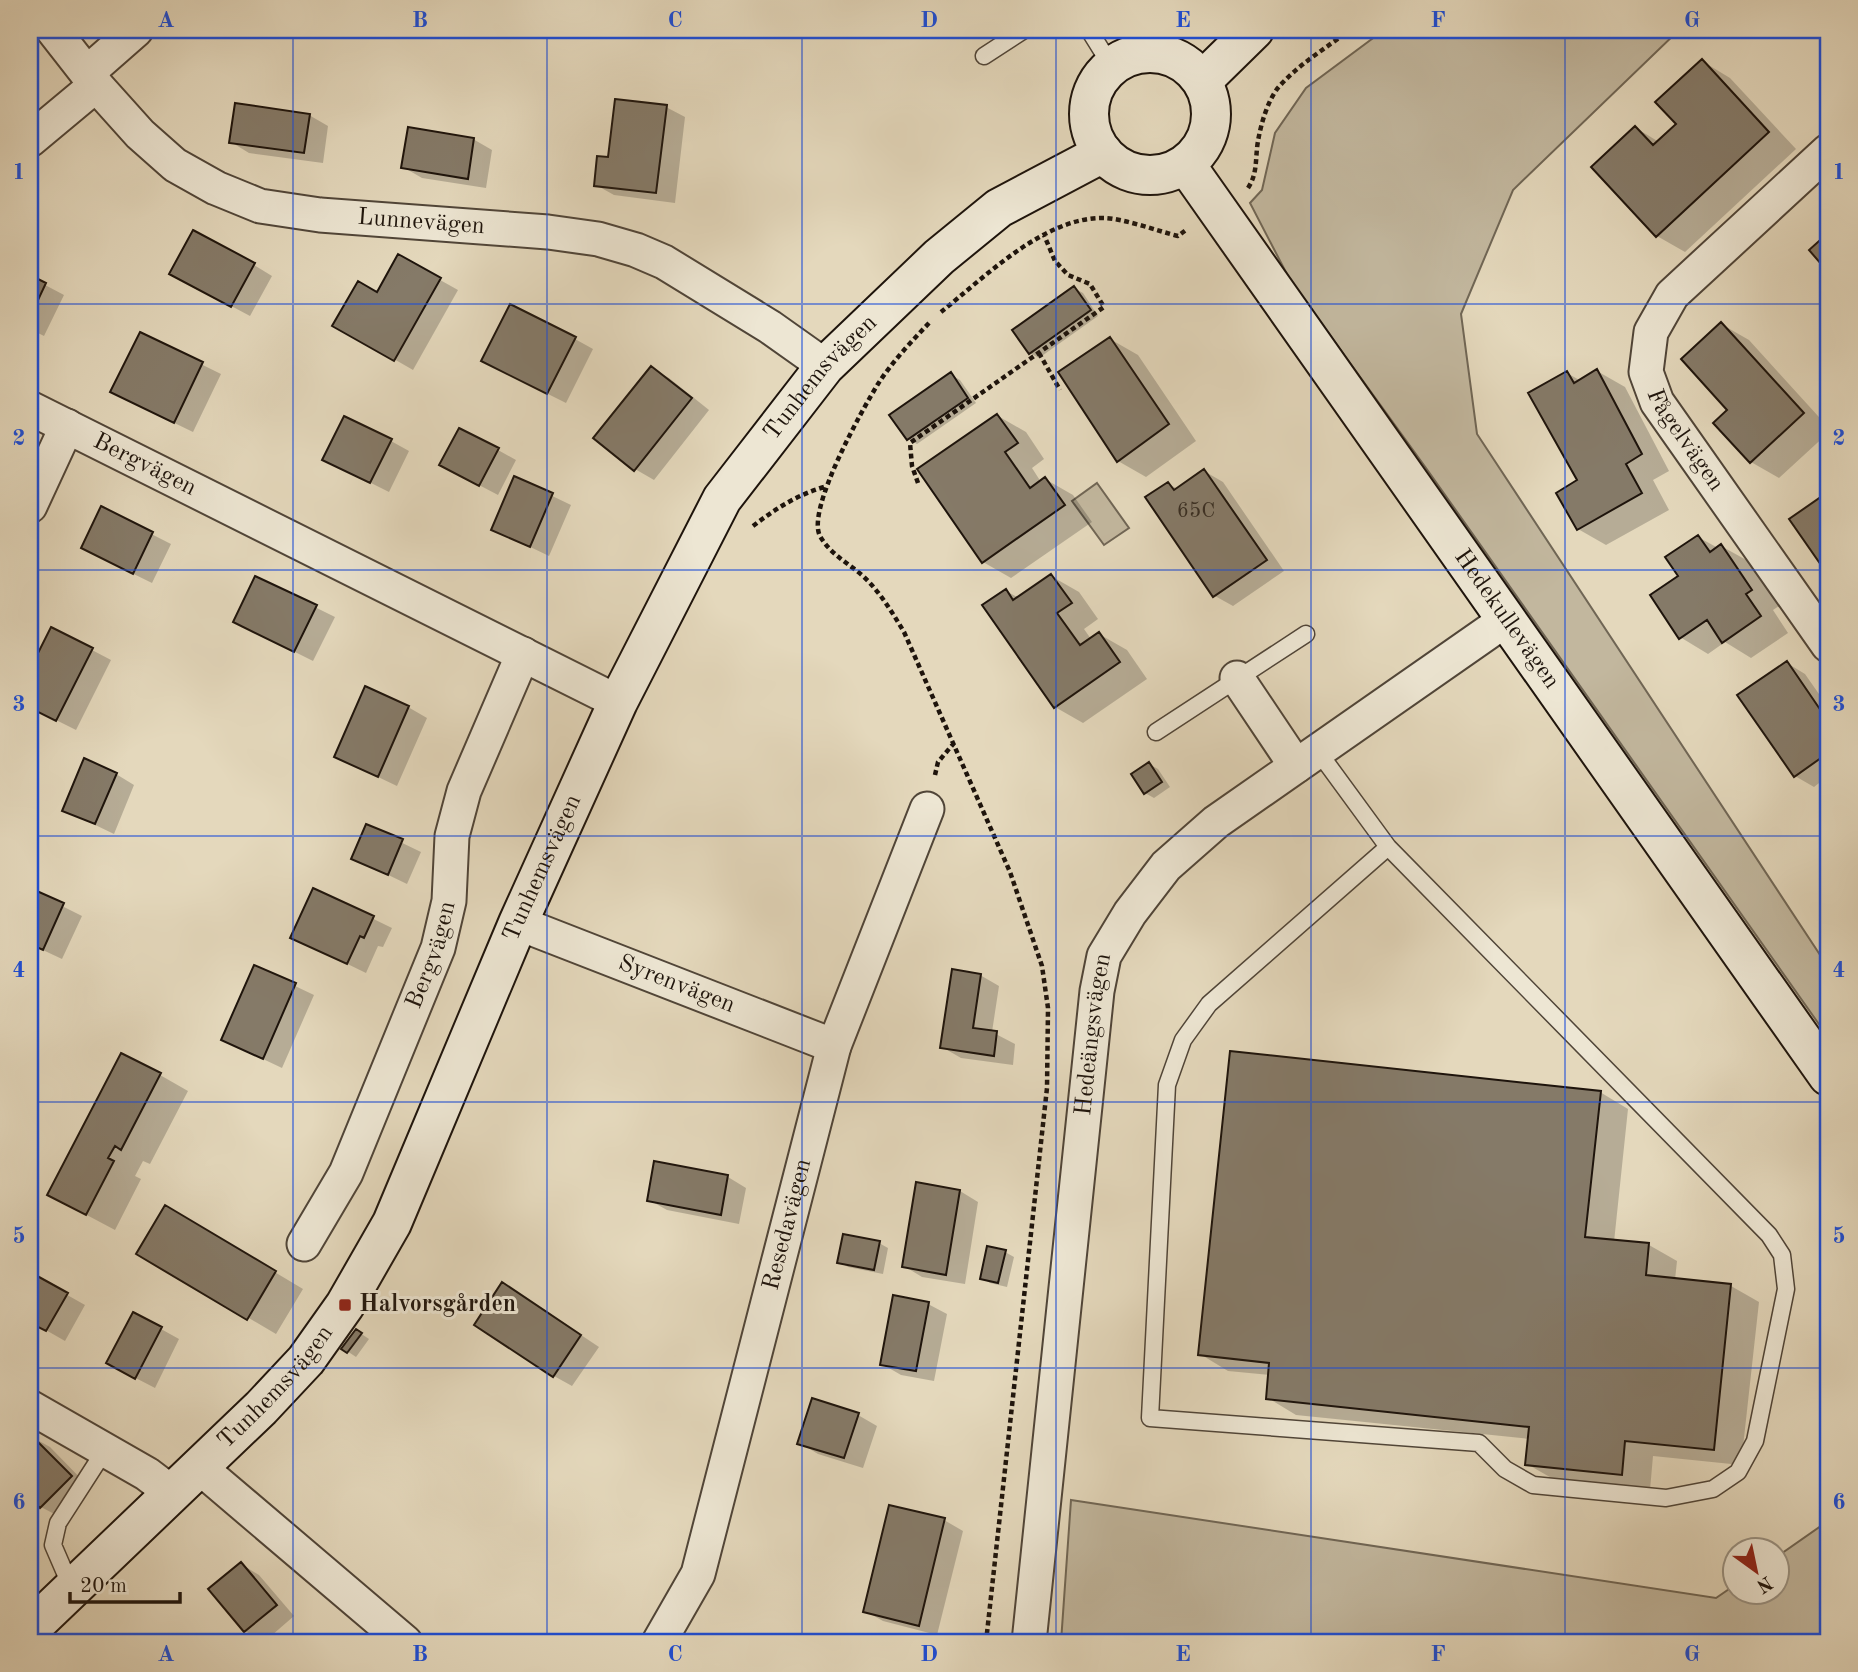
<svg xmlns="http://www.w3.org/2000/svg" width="1858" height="1672" font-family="'Old Standard TT',serif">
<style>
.green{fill:#c2b79e;stroke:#706655;stroke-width:2}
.shadow{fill:#0003}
.building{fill:#857a68;stroke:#1e140c;stroke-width:2}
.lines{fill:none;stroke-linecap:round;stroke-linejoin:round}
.lane-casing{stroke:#504538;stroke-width:19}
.street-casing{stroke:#504538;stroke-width:37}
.secondary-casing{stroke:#1e140c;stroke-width:42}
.path{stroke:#1e140c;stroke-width:4.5;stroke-dasharray:5 3.5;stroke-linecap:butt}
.lane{stroke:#ede6d3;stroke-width:16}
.street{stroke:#ede6d3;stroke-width:33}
.secondary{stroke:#ede6d3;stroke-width:38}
.grid{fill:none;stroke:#1d4ed8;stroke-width:2;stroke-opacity:0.55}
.poi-dot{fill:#8f2418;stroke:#ede6d3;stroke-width:2.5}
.labels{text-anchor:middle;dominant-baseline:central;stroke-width:6;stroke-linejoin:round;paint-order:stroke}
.number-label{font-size:21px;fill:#382e23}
.street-label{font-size:24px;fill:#1e140c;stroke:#ede6d3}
.poi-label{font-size:24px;font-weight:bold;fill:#1e140c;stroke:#ede6d3;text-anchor:start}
.neatline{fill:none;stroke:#1d4ed8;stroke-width:2.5}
.grid-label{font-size:23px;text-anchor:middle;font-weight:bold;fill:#1d4ed8}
</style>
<rect width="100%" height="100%" fill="#e4d8bc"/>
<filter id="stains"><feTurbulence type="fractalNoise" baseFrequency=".00286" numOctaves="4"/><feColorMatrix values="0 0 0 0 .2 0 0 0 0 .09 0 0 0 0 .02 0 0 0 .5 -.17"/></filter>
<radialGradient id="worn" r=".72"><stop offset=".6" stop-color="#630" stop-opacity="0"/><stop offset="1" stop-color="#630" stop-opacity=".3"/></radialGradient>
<path class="green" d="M1384,30H1679L1513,190L1461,314L1477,434L1828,967V1037L1426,468L1290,280L1250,203L1262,190L1275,133L1306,88Z
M1097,483L1129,528L1104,545L1072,501Z
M1071,1500L1716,1598L1735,1585L1736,1592H1778V1556L1828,1521V1642H1061Z"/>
<path class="shadow" d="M1702,61L1730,78L1796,149L1685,252L1657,236L1636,128L1659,142L1678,125Z
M666,107L685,117L675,203L614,195L596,185Z
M309,115L328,126L323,163L249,153L231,142Z
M473,139L492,150L486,188L422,178L403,167Z
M399,257L458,290L413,370L335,325L378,294Z
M254,265L272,276L250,316L190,284Z
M30,277L64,295L44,336L30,329Z
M1074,288L1083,293L1098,316L1039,358L1030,353Z
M1721,324L1749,340L1828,427V433L1779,478L1751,462L1730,410Z
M140,334L221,374L193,432L131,402Z
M575,339L593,349L566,403L502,371Z
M1110,339L1138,355L1196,441L1146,477L1118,461Z
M651,368L669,378L709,410L654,480L635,469Z
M1597,371L1625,387L1669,471L1653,480L1669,510L1606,545L1578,529L1579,481L1567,373L1581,381Z
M951,375L960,380L976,403L917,444L908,439Z
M998,416L1026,432L1044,459L1032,468L1041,482L1045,479L1073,495L1092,522L1011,578L983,562Z
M391,441L409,451L389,492L343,469Z
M498,450L516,460L498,495L460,475Z
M1204,471L1223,482L1284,571L1233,606L1215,596L1168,484L1178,489Z
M515,478L571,505L549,556L493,529Z
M102,509L171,544L152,583L101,558Z
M1698,537L1718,548L1721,546L1750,562L1779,606L1773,610L1788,633L1751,658L1725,642L1708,654L1680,637V577Z
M1051,576L1079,592L1098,619L1084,629L1091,639L1099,634L1127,650L1147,679L1083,723L1055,707L1006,591L1019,598Z
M256,578L335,617L313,661L235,622Z
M52,629L111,660L76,730L30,707V673Z
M1787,663L1805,674L1828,707V776L1814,787L1795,776Z
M408,707L427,718L397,786L336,757Z
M1149,764L1158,769L1170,787L1154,798L1145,793Z
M116,774L134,785L114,834L64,810Z
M367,826L421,852L407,884L353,858Z
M30,890L82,916L62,959L30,944Z
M314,890L392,928L383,947L378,946L366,973L292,937Z
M255,967L314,995L282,1068L223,1040Z
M980,975L999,986L992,1032L1015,1044L1013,1065L961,1058L942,1047Z
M160,1075L188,1091L150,1164L143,1161L135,1176L141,1179L115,1230L49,1195Z
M1600,1092L1628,1109L1614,1242L1649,1245L1677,1261L1675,1280L1731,1286L1759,1302L1741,1465L1653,1456L1650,1490L1555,1480L1527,1464L1530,1439L1296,1415L1268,1398L1270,1375L1228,1371L1200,1354Z
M656,1163L728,1177L746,1188L739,1224L667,1210L649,1200Z
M960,1191L978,1202L965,1284L922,1277L904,1266Z
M166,1207L303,1289L276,1334L139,1253Z
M879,1243L888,1248L883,1274L848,1267L839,1262Z
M1005,1252L1014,1257L1007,1287L990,1283L982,1278Z
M30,1274L85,1305L65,1341L30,1321Z
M521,1295L599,1347L572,1386L554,1376Z
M928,1304L947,1314L934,1381L901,1375L882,1364Z
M161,1329L179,1339L155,1388L126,1373Z
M357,1331L369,1339L356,1357L344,1349Z
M813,1400L858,1415L877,1426L863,1468L818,1454L800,1443Z
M32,1437L50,1447L90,1488L60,1517L41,1507L30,1495V1439Z
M944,1520L963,1531L937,1635L883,1621L865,1611Z
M241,1564L259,1575L294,1616L264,1642L245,1631Z"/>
<path class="building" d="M1702,59L1769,132L1656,237L1591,167L1635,126L1653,145L1676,124L1655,102Z
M615,99L667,105L656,193L594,186L597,156L608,157Z
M235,103L310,114L304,153L229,143Z
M408,127L474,138L468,179L401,168Z
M193,230L255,263L231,307L169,274Z
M1828,233V272L1809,250Z
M398,254L441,278L394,361L332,326L358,281L377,292Z
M30,275L46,283L30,317Z
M1074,286L1091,310L1029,354L1012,330Z
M510,304L576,337L547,394L481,361Z
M1721,322L1804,413L1750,463L1713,423L1727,410L1681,359Z
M140,332L203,362L174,423L110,392Z
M1110,337L1169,424L1117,462L1058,372Z
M651,366L692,398L634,471L593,438Z
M1597,369L1642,454L1626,464L1642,493L1577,530L1556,493L1577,480L1528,393L1567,371L1574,383Z
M951,372L968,398L907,440L889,415Z
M997,414L1018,443L1005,452L1030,488L1045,477L1065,505L982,563L917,469Z
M344,416L392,439L370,483L322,460Z
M459,428L499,448L479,486L439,465Z
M1204,469L1267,560L1213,597L1145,497L1168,482L1174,490Z
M514,476L553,493L530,547L491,530Z
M1828,492V575L1789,519Z
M101,506L153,532L133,574L81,548Z
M1698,535L1710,552L1721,544L1752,590L1746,594L1761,616L1722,643L1707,620L1679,639L1650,595L1678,576L1665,557Z
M1051,574L1072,603L1057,613L1080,645L1099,632L1120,662L1054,708L982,605L1006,589L1013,600Z
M255,576L317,605L294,652L233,622Z
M51,627L93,648L56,721L30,708V669Z
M1787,661L1828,721V753L1794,777L1737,695Z
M365,686L409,706L378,777L334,757Z
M84,758L117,773L95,824L62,811Z
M1149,762L1162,782L1144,794L1131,774Z
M366,824L403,839L388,875L351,859Z
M30,888L64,903L43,950L30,944Z
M313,888L374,916L364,938L360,936L347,964L290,938Z
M254,965L296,983L263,1059L221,1040Z
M952,969L981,974L973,1028L997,1031L994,1056L940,1048Z
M1230,1051L1601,1091L1585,1237L1649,1243L1646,1275L1731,1284L1714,1450L1625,1441L1622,1475L1525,1465L1529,1427L1266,1399L1269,1363L1198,1355Z
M121,1053L161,1073L121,1150L115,1146L108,1158L114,1161L86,1215L47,1195Z
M654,1161L728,1175L721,1215L647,1201Z
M916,1182L960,1190L946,1275L902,1267Z
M165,1205L276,1271L247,1320L136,1254Z
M843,1234L880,1241L874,1270L837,1263Z
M987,1246L1006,1250L998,1283L980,1279Z
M30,1272L68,1293L46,1331L30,1323Z
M502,1282L581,1335L553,1377L474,1325Z
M893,1295L929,1302L916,1371L880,1365Z
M133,1312L162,1327L135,1379L106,1363Z
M356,1329L362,1333L347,1353L341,1349Z
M812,1398L859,1413L844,1458L797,1444Z
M31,1435L72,1476L40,1508L30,1498Z
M889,1505L945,1518L919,1626L863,1612Z
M241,1562L277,1605L244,1632L208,1589Z"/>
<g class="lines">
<g class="lane-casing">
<path id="lane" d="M1089,30L1112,67
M984,56L1024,30
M1156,732L1306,634
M1317,750L1388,847L1209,1004L1183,1040L1167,1085L1150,1418L1479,1443L1505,1469L1533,1485L1666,1498L1713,1489L1738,1472L1755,1441L1786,1289L1782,1255L1769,1235L1388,847
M72,1589L53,1545L58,1523L105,1450"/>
</g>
<g class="street-casing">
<g id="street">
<path id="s1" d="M53,30L96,85L140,134L175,165L216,188L260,206L320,215L548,232L598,239L636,250L664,262L770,327L825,366"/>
<path d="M87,73L136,30"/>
<path d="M30,140L96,85"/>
<path id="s2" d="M1828,151L1672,295L1651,332L1646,372L1657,402L1828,645"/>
<path id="s3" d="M30,408L618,702"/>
<path d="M30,506L67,426"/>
<path d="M1237,678L1296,766"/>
<path id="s4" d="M518,923L834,1046"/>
<path id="s5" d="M304,1244L346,1173L438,948L449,901L452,836L464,791L523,654"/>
<path d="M30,1407L147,1474L172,1493"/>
<path d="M198,1466L405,1642"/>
<path id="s6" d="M659,1642L698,1574L834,1046L927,809"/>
<path id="s7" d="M1029,1642L1097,991L1104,956L1130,913L1166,866L1216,822L1507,619"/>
</g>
</g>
<g class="secondary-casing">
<g id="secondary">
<circle cx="1150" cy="114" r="61"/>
<path d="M1202,81L1254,30"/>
<path id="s8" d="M1186,165L1828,1076"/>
<path id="s9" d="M30,1629L261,1408L306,1360L345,1305L392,1223L518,923L618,702L722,499L825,366L939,257L999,208L1103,153"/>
</g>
</g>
<path class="path" d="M1248,188C1258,173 1255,158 1258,141C1261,124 1267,103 1277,89C1296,66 1326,48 1350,30
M941,312C985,277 1045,216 1105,218C1125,219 1158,231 1178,236L1186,230
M929,323C911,342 892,362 878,384C862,410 806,510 820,536C830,554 848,563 863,576C880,592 892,612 904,632L1010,872L1042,966L1048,1008L1047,1088L986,1642
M1039,353L1060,390
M918,483L912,466L910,443L1104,307L1090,284L1068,275L1055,261L1044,235
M753,526C775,509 797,495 824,487
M935,775L938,762L954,743"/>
<use href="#lane" class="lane"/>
<use href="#street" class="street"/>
<use href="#secondary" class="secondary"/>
</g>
<path class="grid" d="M293,30V1642M547,30V1642M802,30V1642M1056,30V1642M1311,30V1642M1565,30V1642M30,304H1828M30,570H1828M30,836H1828M30,1102H1828M30,1368H1828"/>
<rect class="poi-dot" x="338" y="1298" width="14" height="14" rx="3.5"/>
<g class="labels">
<g class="number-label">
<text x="1196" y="511">65C</text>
</g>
<g class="street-label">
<text stroke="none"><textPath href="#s1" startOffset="439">Lunnevägen</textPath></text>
<text stroke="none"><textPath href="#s9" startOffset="1500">Tunhemsvägen</textPath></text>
<text stroke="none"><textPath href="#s2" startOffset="374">Fågelvägen</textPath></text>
<text stroke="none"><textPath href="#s3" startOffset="128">Bergvägen</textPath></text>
<text stroke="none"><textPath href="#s8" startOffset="556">Hedekullevägen</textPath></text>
<text stroke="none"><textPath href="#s9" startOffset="933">Tunhemsvägen</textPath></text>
<text stroke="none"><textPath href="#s5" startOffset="317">Bergvägen</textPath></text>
<text stroke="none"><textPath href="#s4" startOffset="170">Syrenvägen</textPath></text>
<text stroke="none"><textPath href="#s7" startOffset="611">Hedeängsvägen</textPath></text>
<text stroke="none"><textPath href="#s6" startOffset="439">Resedavägen</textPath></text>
<text stroke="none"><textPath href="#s9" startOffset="345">Tunhemsvägen</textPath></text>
</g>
<g class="poi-label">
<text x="359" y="1305">Halvorsgården</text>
</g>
</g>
<rect width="1858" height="1672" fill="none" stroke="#e4d8bc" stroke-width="77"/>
<g transform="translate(1756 1571) rotate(147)"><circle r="33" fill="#ede6d3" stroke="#9a9283" stroke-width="2"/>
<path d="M0-5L12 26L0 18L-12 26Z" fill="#8f2418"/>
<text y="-10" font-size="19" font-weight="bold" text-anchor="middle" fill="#1e140c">N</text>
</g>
<path d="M70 1592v10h110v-10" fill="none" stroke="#1e140c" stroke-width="3.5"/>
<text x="80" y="1592" font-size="21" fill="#1e140c" stroke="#ede6d3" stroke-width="5" paint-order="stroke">20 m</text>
<rect x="38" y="38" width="1782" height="1596" class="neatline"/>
<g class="grid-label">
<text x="166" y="27">A</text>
<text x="420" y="27">B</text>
<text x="675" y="27">C</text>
<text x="929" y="27">D</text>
<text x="1183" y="27">E</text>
<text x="1438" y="27">F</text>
<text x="1692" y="27">G</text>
<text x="19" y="179">1</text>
<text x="1839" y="179">1</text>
<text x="19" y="445">2</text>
<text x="1839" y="445">2</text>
<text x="19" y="711">3</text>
<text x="1839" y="711">3</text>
<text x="19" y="977">4</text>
<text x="1839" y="977">4</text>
<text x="19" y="1243">5</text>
<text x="1839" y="1243">5</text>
<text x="19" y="1509">6</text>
<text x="1839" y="1509">6</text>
<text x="166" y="1661">A</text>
<text x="420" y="1661">B</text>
<text x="675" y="1661">C</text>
<text x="929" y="1661">D</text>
<text x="1183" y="1661">E</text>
<text x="1438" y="1661">F</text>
<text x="1692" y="1661">G</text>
</g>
<rect width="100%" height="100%" filter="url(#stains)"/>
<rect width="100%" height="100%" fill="url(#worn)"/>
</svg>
